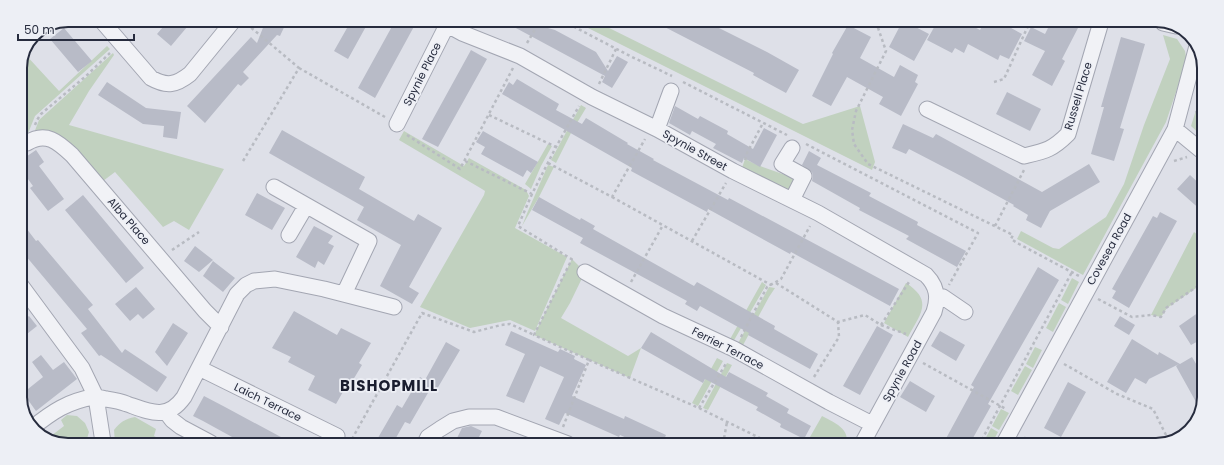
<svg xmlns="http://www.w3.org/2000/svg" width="1224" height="465" font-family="Poppins,sans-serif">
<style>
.green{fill:#c1d1bf}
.building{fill:#b8bbc7}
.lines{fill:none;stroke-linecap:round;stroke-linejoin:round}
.minor-casing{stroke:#a3a6b2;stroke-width:17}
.path{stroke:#b8bbc2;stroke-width:2.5;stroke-dasharray:3 3;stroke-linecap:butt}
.minor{stroke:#f1f2f6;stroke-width:15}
.labels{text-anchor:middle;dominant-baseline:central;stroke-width:3.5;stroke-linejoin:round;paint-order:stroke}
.street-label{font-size:11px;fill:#272c3e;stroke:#edeff5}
.district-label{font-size:15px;font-weight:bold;letter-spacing:1px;fill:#1a1d2f;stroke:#edeff5}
.rim{fill:none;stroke:#272c3e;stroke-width:2}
</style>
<rect width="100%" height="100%" fill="#dee0e8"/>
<path class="green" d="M574,21H595L803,124L860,106L875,162L872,170Z
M1163,35L1177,39L1185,51L1186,57L1178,86L1166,122L1083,275L1017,239L1021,231L1053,248L1059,249L1106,217L1124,184L1144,125L1170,59Z
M107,46L110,49L35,116L27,136L20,127V65L25,54L59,91Z
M113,53L114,55L89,91L69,125L224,169L189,230L174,221L163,227L115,172L103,181L34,133L39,120Z
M581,105L586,108L571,133L556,163L551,160Z
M1196,110L1203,131V137L1191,126Z
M404,131L464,166L469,158L526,190L529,196L515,228L567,257L535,331L510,320L470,328L420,307L484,195L485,191L482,189L399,140Z
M548,144L552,146L541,166L531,189L525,184Z
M747,153V160C764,169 784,173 801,181L792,200L740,174Z
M548,165L554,167L539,197L522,226L528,211Z
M1194,232L1203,239L1202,284L1167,308L1161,317L1151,315Z
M572,259L585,272L570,303L561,318L628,356L641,348L630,378L534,335Z
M1072,278L1079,282L1068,304L1061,300Z
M762,282L766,285L733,342L729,341Z
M906,283C934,301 920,314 908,337L884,323Z
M769,287L775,288L769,297L742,347L737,345Z
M1059,303L1066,307L1053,332L1046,328Z
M1035,347L1042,350L1033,368L1026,364Z
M717,358L723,361L698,406L692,403Z
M727,363L732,365L708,410L703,408Z
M1025,366L1032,370L1018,395L1011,391Z
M1001,409L1009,413L999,430L992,426Z
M67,415L77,416L85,423L89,432L86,442H52L47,439L64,426L61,420Z
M822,416C833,422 851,429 846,444H806Z
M135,417L156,429L154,436L167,443H115L114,430C120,422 125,419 135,417Z
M991,428L998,432L991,445H982Z"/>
<path class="building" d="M169,20H193L171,46L157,34Z
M266,20L287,21L280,36L277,35L243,72L249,78L241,86L238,84L205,123L187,106L251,37L257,43Z
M351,21H369L348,59L334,51Z
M395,21H417L375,98L358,88Z
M503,21H534L548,28L555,30L596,52L608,71L617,56L628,62L612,88L602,82L605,76Z
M653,21L707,22L767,52L799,70L786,93L753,75L754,73Z
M902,22H906L929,34L914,61L889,47Z
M937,22H965L980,30L985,22H1000L1022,34L1009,59L1000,55L998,60L968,44L964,53L955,48L952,53L927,40Z
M1051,22H1067L1078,28L1062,59L1065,61L1052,86L1032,75L1045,51L1024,41L1031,27L1045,34Z
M848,25L871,37L860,58L894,77L900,65L918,75L915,82L918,84L901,116L879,104L883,97L847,77L831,106L812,96L833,54L832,53Z
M64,28L92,61L78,72L50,39Z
M1121,37L1145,44L1136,75L1120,128L1124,129L1114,161L1091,154L1104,107H1101Z
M471,50L487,59L438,147L422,139Z
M517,79L559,104L556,110L582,124L586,118L628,143L627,144L654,159L653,160L728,200L729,198L791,231L899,289L890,306L791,252L790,254L708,209L707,212L631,171L632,168L502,94L509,82L513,85Z
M107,82L146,108L181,112L177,139L163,137L164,126L143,124L98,95Z
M1007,92L1041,109L1030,131L996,114Z
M675,106L698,119L700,116L728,131L727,134L753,149L764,128L777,135L760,167L744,158L742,163L713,148L716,144L692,131L690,135L669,123Z
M903,124L933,138L936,134L1042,192L1089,164L1100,182L1050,211L1041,228L1026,220L1028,215L1013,206L1014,205L963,177L909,149L906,154L892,148Z
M282,130L365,177L359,189L414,221L418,214L442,228L409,287L419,293L412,304L380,286L401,245L357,220L364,207L269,153Z
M483,131L538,162L531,173L527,170L523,177L481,154L485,147L476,142Z
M36,150L44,162L39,166L64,199L48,211L30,188L33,186L20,168V161Z
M809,151L821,158L817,165L871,193L869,196L918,222L917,225L966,251L957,267L906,239L909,236L859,210L860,208L812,181L813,176L812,172L802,165Z
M1190,175L1203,187V212L1177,189Z
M257,193L285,208L272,230L245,215Z
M83,195L144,268L126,283L65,210Z
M539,197L580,220L581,218L595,226L593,229L694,286L697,282L775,326L774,329L818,354L810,369L748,335L749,333L700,306L697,311L685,304L687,301L580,243L583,238L532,210Z
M1160,212L1177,221L1129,308L1112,298L1116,291L1112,289L1153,216L1157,218Z
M20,220L36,241L38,240L93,305L88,309L122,353L125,349L167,377L157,392L101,355L99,356L81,333L87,329L20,249Z
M314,226L333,236L328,243L334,246L324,265L318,261L315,268L296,257Z
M195,246L213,260L199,272L184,261Z
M213,261L235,278L223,292L203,276Z
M1038,267L1059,280L988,404L991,406L969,445L943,444L974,387L971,385Z
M136,287L155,309L143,319L138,314L130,321L115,304Z
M1202,310V339L1191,345L1179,326Z
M294,311L337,335L341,328L371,343L359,363L362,365L350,385L348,383L336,404L308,390L315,376L288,362L291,357L272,348Z
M29,316L37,326L27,334L20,325V323Z
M1120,316L1135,325L1129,335L1114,326Z
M173,323L188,333L167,366L155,352Z
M877,326L893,335L860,395L843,386Z
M511,331L558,352L560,349L575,356L574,359L586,365L572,396L624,419L625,416L666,435L662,444H640L620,435L619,437L565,413L559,425L545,419L564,377L540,366L524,403L506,396L525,354L505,345Z
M940,331L965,345L956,361L931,346Z
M651,332L726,377L729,372L768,393L766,396L789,409L787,413L811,426L804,439L780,427L781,424L756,410L758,407L705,379L703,383L641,348Z
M1132,339L1158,355L1159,352L1180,364L1192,357L1202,374L1201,411L1176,366L1179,364L1149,379L1146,384L1135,378L1126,393L1107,382Z
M446,342L460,350L437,389L432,386L410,424L405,422L393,443H375L397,405L402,408L420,377L425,380Z
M41,355L53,370L64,362L77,379L36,411L23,393L43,377L32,362Z
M910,381L935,396L926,412L900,397Z
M1068,382L1086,392L1061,437L1044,428Z
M204,396L225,407L292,443H243L203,421L193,416Z
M471,426L482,431L476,443H464L456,440L462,428Z"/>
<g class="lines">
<g class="minor-casing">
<path id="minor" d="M101,20L151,78C167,87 176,85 190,74L234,20
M440,21L462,33L520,56L592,97L657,129L733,171L818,213L926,275C937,286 939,297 934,312L862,444
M1163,23L1176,26
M927,109L1024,156C1045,151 1052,150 1068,134L1101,22
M397,124L447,25
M657,129L671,91
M1175,129L1203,152
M27,143C46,131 58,142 72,155L205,311L221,327
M792,148L782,164L804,176L792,200
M274,187L369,241L344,294
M289,235L306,206
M585,272L663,316L734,349L829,402L872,424
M20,284L82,368L96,397L103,442
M937,296L943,297L965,312
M199,368L337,436
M166,412L172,420L181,427L211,443
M32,428C52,412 68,401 94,397C98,397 102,398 106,399C113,400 120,401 127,404C150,412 167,421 184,397L237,294L246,285L254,281L275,279L324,289L394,307
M425,443L428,437L440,429L453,421L469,417H496L568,444
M1003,445L1175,129L1197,46"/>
</g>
<path class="path" d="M563,21L630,56L672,76
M876,22L886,51L856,111L852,130L854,144L868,164L1013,235L1011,239L1019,244L1079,276
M527,43L540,21
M299,68L385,117
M683,82L787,135
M994,82L1004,79L1028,26V22
M599,84L616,49
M1196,111L1203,128
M489,115L556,147
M35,125L37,120L41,114L86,76L110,53
M407,135L460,169L513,68
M806,144L978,233L949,285
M745,160L747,153L763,123
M243,161L299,68L248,25
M465,161L532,194L556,147L579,106
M1174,161L1187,157
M548,163L612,197L645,139
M532,194L518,226L573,260
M612,197L771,285
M995,226L1024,170
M692,241L726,183
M172,250L199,232
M631,282L663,225
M776,283L838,322L865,315L881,325L906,334
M1098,299L1132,317L1151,315L1161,317L1166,308L1202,283
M881,325L909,282
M741,337L767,287L781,279L810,226
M1202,358L1200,355H1202
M589,360L699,408L772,444
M923,363L1006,409
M1064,364L1117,394L1153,409L1169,441
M814,377L839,337L838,322
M699,408L727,362
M563,427L589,360L534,335L572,259
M1024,437L1027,445
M352,439L422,313L474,332L501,325L510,324L534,335
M723,444L727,422
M979,445L1072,272"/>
<use href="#minor" class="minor"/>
</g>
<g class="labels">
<g class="street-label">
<text transform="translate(422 74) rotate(-63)">Spynie Place</text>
<text transform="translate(1078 96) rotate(-73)">Russell Place</text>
<text transform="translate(695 150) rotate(29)">Spynie Street</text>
<text transform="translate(129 221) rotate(49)">Alba Place</text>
<text transform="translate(1109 249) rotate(-61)">Covesea Road</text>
<text transform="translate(728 348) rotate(27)">Ferrier Terrace</text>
<text transform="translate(902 371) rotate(-61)">Spynie Road</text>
<text transform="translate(268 402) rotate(26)">Laich Terrace</text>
</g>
<g class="district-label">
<text x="389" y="385">BISHOPMILL</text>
</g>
</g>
<path d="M0 0H1224V465H0ZM68 27H1156A41 41 0 0 1 1197 68V397A41 41 0 0 1 1156 438H68A41 41 0 0 1 27 397V68A41 41 0 0 1 68 27Z" fill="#edeff5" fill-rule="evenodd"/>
<path class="rim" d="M68 27H1156A41 41 0 0 1 1197 68V397A41 41 0 0 1 1156 438H68A41 41 0 0 1 27 397V68A41 41 0 0 1 68 27Z"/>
<path d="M18 34v6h116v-6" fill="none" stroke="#272c3e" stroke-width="2"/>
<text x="24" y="34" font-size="12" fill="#272c3e" stroke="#edeff5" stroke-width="3" paint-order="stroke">50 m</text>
</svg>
